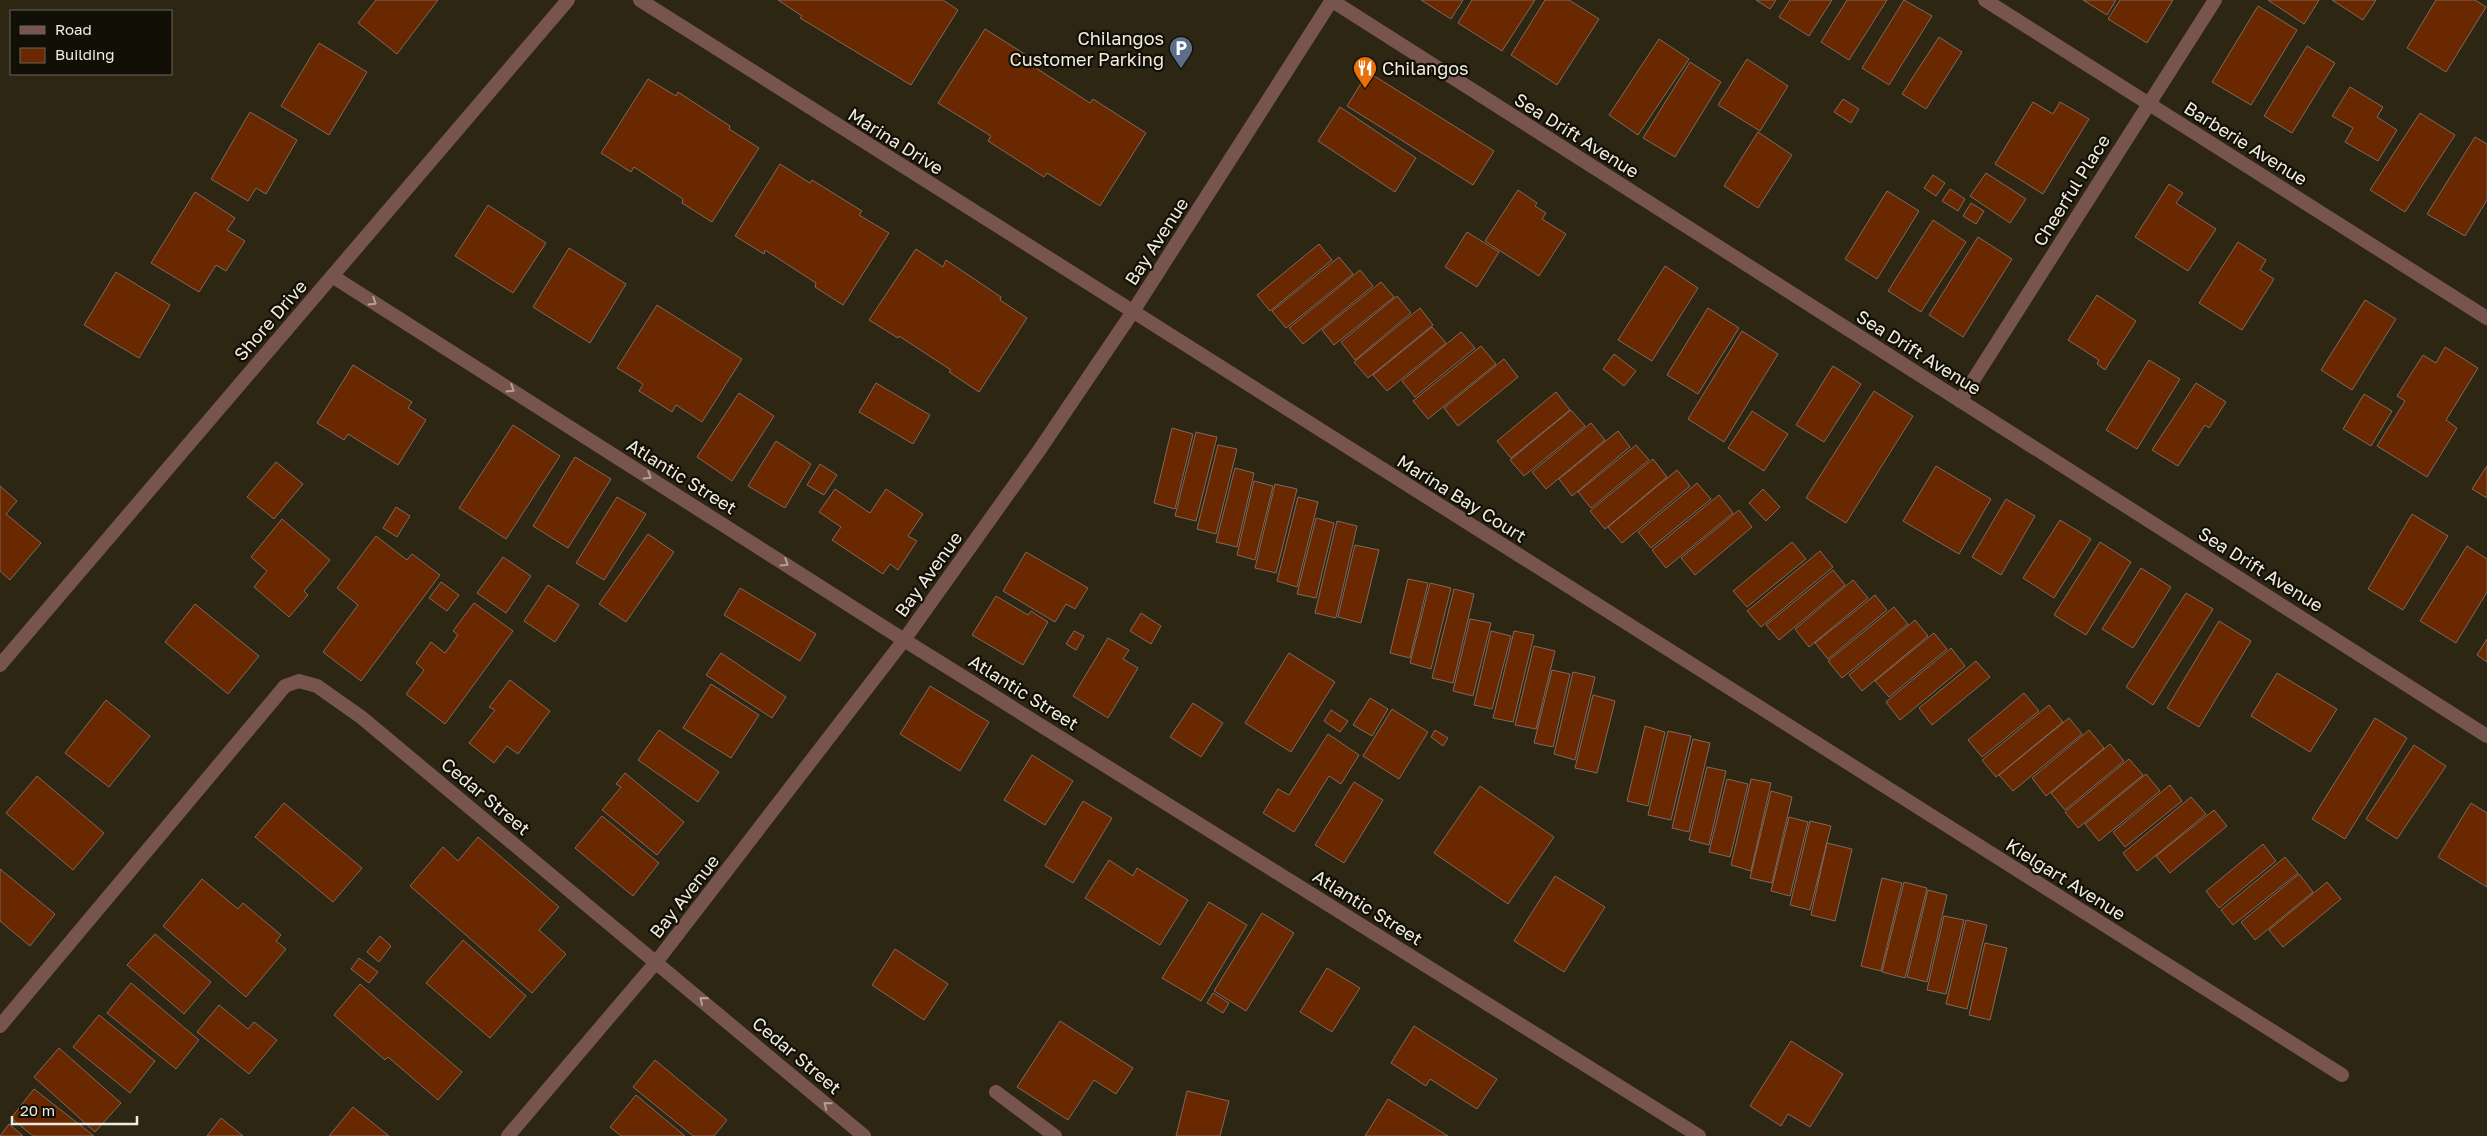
<svg xmlns="http://www.w3.org/2000/svg" width="2487" height="1136" font-family="'Golos Text',sans-serif">
<style>
.building{fill:#692800;stroke:#7f695f}
.lines{fill:none;stroke-linecap:round;stroke-linejoin:round}
.minor{stroke:#77554e;stroke-width:14}
.tertiary{stroke:#77554e;stroke-width:14}
.oneway{stroke:#b4a097}
.labels{text-anchor:middle;dominant-baseline:central;stroke-width:4.5;stroke-linejoin:round;paint-order:stroke}
.poi-label{font-size:18px;fill:#f0ece0;stroke:#120f07;text-anchor:end}
.street-label{font-size:18px;fill:#f0ece0;stroke:#120f07}
</style>
<rect width="100%" height="100%" fill="#2c2613"/>
<path class="building" d="M376,0H438L397,54L358,23Z
M778,0H943L958,10L911,85L800,18L802,16Z
M1421,0H1463L1451,19Z
M1472,0H1535L1502,51L1458,23Z
M1545,0H1569L1599,19L1557,85L1511,55Z
M1756,0H1776L1770,9Z
M1790,0H1832L1809,36L1779,17Z
M1847,0H1887L1849,60L1821,42Z
M1904,0L1932,16L1889,85L1862,68Z
M2083,0H2116L2107,15Z
M2120,0H2173L2147,43L2108,19Z
M2268,0H2319L2304,24Z
M2332,0H2376L2363,20Z
M2436,0H2475L2486,7L2446,72L2407,48Z
M2258,6L2297,30L2251,105L2212,82Z
M985,29L1039,63L1036,68L1090,103L1093,99L1146,133L1100,206L1047,173L1044,177L988,141L991,136L938,103Z
M1939,37L1962,52L1926,109L1902,94Z
M1659,39L1689,59L1638,135L1609,115Z
M319,43L367,72L329,135L281,106Z
M2307,46L2335,63L2292,133L2264,116Z
M1747,59L1788,86L1760,131L1718,105Z
M1690,62L1721,82L1675,157L1643,138Z
M1368,72L1494,151L1473,185L1347,106Z
M648,79L676,96L678,92L730,126L729,129L759,148L712,222L682,203L683,199L634,167L631,172L601,153Z
M2350,87L2383,107L2377,117L2397,130L2378,161L2345,142L2353,128L2332,116Z
M1843,99L1859,109L1851,123L1834,112Z
M2033,102L2053,114L2060,102L2089,119L2043,194L1995,164Z
M1340,107L1416,158L1395,192L1318,141Z
M250,112L297,140L266,194L256,188L248,201L211,179Z
M2420,113L2455,135L2405,212L2370,190Z
M1758,132L1792,155L1758,208L1724,186Z
M2475,137L2487,144V200L2465,236L2427,214Z
M780,164L810,183L812,180L862,211L859,215L889,233L843,305L815,287L816,283L765,250L764,254L735,236Z
M1986,173L2026,199L2010,223L1970,196Z
M1933,175L1945,183L1936,196L1924,188Z
M2169,184L2183,193L2176,203L2216,229L2188,271L2135,237Z
M1950,189L1965,199L1958,211L1942,201Z
M1518,190L1537,203L1535,206L1546,213L1542,219L1566,234L1539,276L1485,241Z
M1887,191L1919,211L1877,279L1845,259Z
M195,192L235,218L227,230L245,241L226,271L216,265L199,292L151,263Z
M1971,203L1984,211L1976,224L1963,216Z
M488,205L546,243L513,293L455,256Z
M1933,220L1966,242L1921,312L1888,291Z
M1467,232L1499,252L1477,287L1445,267Z
M1978,237L2012,259L1963,337L1929,315Z
M2238,242L2266,260L2260,270L2274,279L2242,330L2199,303Z
M1319,244L1332,260L1270,311L1257,295Z
M569,248L626,284L590,343L533,307Z
M916,249L943,267L946,260L1001,297L1000,300L1027,318L979,392L949,372L951,370L899,336L898,338L869,320Z
M1339,257L1353,274L1286,328L1272,311Z
M1665,266L1698,288L1652,361L1618,340Z
M1360,270L1373,286L1303,344L1289,328Z
M116,272L170,305L139,358L84,325Z
M1381,282L1394,297L1334,345L1322,330Z
M2097,295L2136,321L2105,370L2097,364L2099,360L2068,340Z
M1397,296L1411,313L1355,360L1341,342Z
M2365,300L2396,319L2352,390L2321,370Z
M657,305L742,359L702,422L676,405L672,412L639,391L643,384L617,368Z
M1420,308L1433,325L1368,378L1354,362Z
M1708,308L1739,328L1698,394L1667,375Z
M1432,327L1446,343L1387,391L1373,375Z
M1742,331L1778,354L1724,442L1688,419Z
M1461,332L1475,348L1415,397L1402,381Z
M1481,346L1496,364L1428,419L1413,401Z
M2445,347L2478,368L2446,420L2457,428L2427,477L2377,446L2405,401L2397,396L2423,355L2436,363Z
M1614,354L1636,371L1624,386L1603,369Z
M1504,359L1518,377L1458,426L1444,408Z
M2149,360L2180,379L2137,449L2106,430Z
M353,365L412,402L408,408L426,420L398,465L348,434L344,440L317,423Z
M1833,366L1861,384L1824,442L1796,425Z
M876,383L930,415L913,444L859,412Z
M2196,383L2226,402L2209,428L2205,425L2178,466L2152,450Z
M1874,391L1913,416L1846,523L1806,498Z
M1556,392L1570,410L1511,458L1497,441Z
M739,393L774,416L732,481L697,457Z
M2364,394L2392,411L2371,446L2343,429Z
M1571,410L1585,426L1524,476L1510,460Z
M1752,411L1788,434L1764,471L1728,448Z
M1591,423L1605,440L1546,489L1532,472Z
M513,425L560,456L506,539L459,508Z
M1172,428L1193,434L1175,509L1154,503Z
M1618,431L1630,447L1572,496L1559,479Z
M1196,432L1217,437L1196,521L1175,516Z
M776,441L811,464L785,508L748,486Z
M1218,445L1237,449L1216,534L1197,529Z
M1636,445L1649,460L1591,508L1578,492Z
M575,457L611,479L568,548L533,526Z
M1653,459L1667,477L1605,529L1590,511Z
M276,462L303,484L274,519L247,497Z
M820,464L837,475L824,495L807,485Z
M1936,466L1991,499L1959,554L1903,521Z
M2487,466V498L2472,489Z
M1235,468L1254,473L1237,547L1216,542Z
M1677,470L1690,486L1622,543L1608,527Z
M1254,481L1273,486L1255,560L1237,555Z
M1697,483L1711,499L1651,548L1638,532Z
M1275,484L1297,489L1276,573L1255,568Z
M0,486L17,501L6,514L41,543L10,580L0,571Z
M835,489L870,513L886,489L923,514L908,536L917,541L898,570L890,564L883,574L832,540L841,527L819,512Z
M1763,489L1780,507L1766,521L1749,503Z
M1719,495L1733,513L1666,568L1652,550Z
M617,497L646,514L604,580L576,563Z
M1298,497L1318,502L1297,587L1277,581Z
M2006,499L2035,516L2001,575L1972,557Z
M396,507L410,516L397,537L383,528Z
M1739,510L1752,527L1695,575L1681,558Z
M2412,514L2448,536L2403,610L2368,589Z
M1316,518L1334,523L1316,598L1297,594Z
M282,519L330,560L304,591L308,595L289,617L254,587L267,571L251,557Z
M2060,520L2091,539L2054,598L2023,578Z
M1337,521L1357,526L1336,618L1315,613Z
M648,534L674,552L626,622L599,604Z
M376,536L407,560L412,554L440,575L361,681L323,652L358,605L337,588Z
M1792,542L1806,559L1747,607L1733,591Z
M2100,542L2131,562L2086,635L2054,615Z
M1355,545L1379,550L1361,623L1338,617Z
M2467,546L2487,559V592L2456,643L2420,621Z
M1820,551L1833,567L1761,627L1747,611Z
M1026,552L1088,588L1075,609L1066,604L1055,622L1003,591Z
M503,557L531,576L506,613L477,593Z
M2141,568L2171,587L2133,648L2102,629Z
M1833,570L1845,585L1779,640L1766,625Z
M1408,579L1428,583L1410,658L1390,653Z
M1853,580L1868,598L1809,647L1795,629Z
M441,582L459,595L447,611L429,598Z
M1430,583L1451,588L1431,669L1410,663Z
M548,585L579,605L555,642L524,621Z
M740,588L816,634L800,661L724,615Z
M1454,589L1474,594L1453,683L1432,678Z
M2186,593L2213,609L2153,705L2126,687Z
M1875,595L1887,610L1828,659L1815,643Z
M996,596L1028,615L1031,611L1048,622L1023,665L972,635Z
M474,603L513,631L445,724L406,694L424,670L416,663L431,642L445,653L458,635L453,631Z
M195,604L259,656L228,694L165,642Z
M1894,607L1908,624L1842,678L1828,661Z
M1141,613L1161,626L1151,644L1130,631Z
M1470,619L1491,623L1473,696L1453,691Z
M1915,620L1928,636L1862,691L1849,675Z
M2219,621L2251,641L2199,727L2167,708Z
M1074,631L1084,636L1076,650L1066,644Z
M1491,631L1511,636L1492,709L1474,705Z
M1514,631L1534,635L1513,722L1493,718Z
M1934,633L1947,649L1889,697L1875,681Z
M1108,638L1129,650L1123,659L1138,668L1108,718L1073,696Z
M2487,639V662L2477,655Z
M1534,646L1555,651L1536,729L1515,725Z
M1951,648L1965,666L1900,720L1886,702Z
M721,653L786,697L772,718L706,675Z
M1289,653L1335,682L1291,752L1245,723Z
M1976,661L1990,677L1932,725L1919,708Z
M1552,670L1570,674L1553,747L1534,743Z
M1573,672L1595,677L1575,760L1554,754Z
M2277,673L2337,709L2310,752L2251,716Z
M510,680L550,711L518,754L507,746L494,763L469,743L495,710L489,707Z
M711,684L759,715L731,758L683,728Z
M930,686L989,722L960,771L900,734Z
M2024,693L2039,711L1982,757L1968,740Z
M1593,695L1615,701L1597,773L1575,768Z
M1370,698L1388,709L1372,736L1353,725Z
M106,700L150,736L109,787L65,753Z
M1193,703L1223,723L1201,757L1170,737Z
M2049,705L2063,722L1996,777L1982,760Z
M1392,709L1428,732L1399,779L1363,756Z
M1331,710L1348,721L1340,732L1324,721Z
M2069,718L2082,734L2013,791L1999,775Z
M2375,718L2407,738L2345,839L2312,819Z
M1645,726L1665,732L1648,806L1627,801Z
M659,730L719,772L698,802L638,760Z
M1435,730L1448,738L1443,746L1431,737Z
M2089,730L2104,748L2046,796L2032,778Z
M1668,731L1691,736L1671,820L1648,815Z
M1328,734L1359,755L1341,784L1329,776L1294,832L1263,813L1278,789L1289,795Z
M1693,739L1710,743L1689,832L1672,828Z
M2110,744L2124,761L2065,810L2051,793Z
M2414,745L2446,766L2397,839L2366,819Z
M1032,755L1073,781L1045,825L1004,800Z
M2129,759L2143,775L2078,828L2065,812Z
M1707,767L1726,771L1709,845L1689,840Z
M625,773L684,822L657,855L602,810L621,787L616,784Z
M2146,774L2160,791L2099,841L2085,824Z
M37,776L104,833L73,870L6,813Z
M1727,779L1748,784L1730,857L1709,852Z
M1751,779L1771,783L1751,871L1731,865Z
M1354,782L1383,800L1344,863L1315,845Z
M2170,785L2182,801L2125,847L2113,832Z
M1480,786L1554,837L1508,904L1434,853Z
M1771,791L1792,797L1772,883L1750,878Z
M2191,797L2206,814L2137,871L2123,853Z
M1083,801L1112,818L1073,883L1045,866Z
M284,803L362,868L333,902L255,837Z
M2471,803L2487,813V887L2438,857Z
M2214,810L2227,826L2170,873L2156,856Z
M602,816L659,863L633,896L575,848Z
M1789,817L1808,822L1790,896L1771,891Z
M1810,821L1831,826L1810,910L1790,905Z
M478,837L559,907L539,930L566,954L532,993L410,886L443,847L458,861Z
M1827,843L1852,849L1835,921L1811,915Z
M2263,844L2276,861L2219,908L2206,891Z
M2285,857L2298,873L2233,925L2221,910Z
M1109,860L1133,876L1137,868L1188,900L1160,945L1085,898Z
M0,869L55,914L30,946L0,921Z
M2299,874L2313,892L2255,940L2241,922Z
M1555,876L1605,907L1564,972L1514,941Z
M1882,878L1902,883L1881,971L1861,966Z
M202,879L238,909L243,903L281,935L276,941L286,949L246,997L163,926Z
M1904,882L1927,888L1905,978L1882,972Z
M2327,882L2341,899L2283,947L2269,930Z
M1928,890L1947,895L1927,982L1907,977Z
M1209,902L1247,925L1201,1001L1162,978Z
M1262,913L1294,933L1246,1011L1214,991Z
M1944,916L1964,920L1946,994L1927,990Z
M1966,920L1987,925L1967,1009L1946,1004Z
M155,934L211,982L184,1014L127,965Z
M380,936L391,946L379,962L367,952Z
M463,940L526,996L490,1038L426,983Z
M1985,943L2007,948L1990,1020L1969,1015Z
M895,949L948,984L924,1020L872,985Z
M359,958L378,972L369,983L351,969Z
M1327,968L1360,988L1332,1032L1300,1012Z
M131,983L199,1040L176,1069L107,1013Z
M360,984L462,1072L438,1100L388,1057L385,1060L334,1015Z
M1213,993L1229,1003L1223,1013L1207,1003Z
M219,1005L248,1029L254,1022L277,1040L249,1074L197,1032Z
M99,1015L155,1061L130,1093L73,1047Z
M1060,1021L1133,1068L1116,1094L1094,1080L1068,1120L1017,1087Z
M1414,1026L1497,1079L1477,1109L1430,1079L1426,1086L1391,1063Z
M1791,1041L1843,1074L1810,1127L1788,1114L1781,1126L1750,1106Z
M59,1048L121,1103L95,1132L34,1077Z
M655,1060L727,1120L714,1136H693L633,1087Z
M34,1089L94,1136H33L11,1118Z
M1187,1091L1229,1101L1220,1136H1176Z
M636,1095L685,1136H621L610,1127Z
M1388,1099L1448,1136H1365Z
M353,1107L389,1136H329Z
M221,1118L243,1136H207Z
M9,1124L23,1136H0Z"/>
<g class="lines">
<path class="minor" d="M640,0L2342,1075
M1331,0L2487,736
M1985,0L2487,318
M332,276L904,640L1699,1136
M1960,401L2215,0
M0,665L568,0
M0,1026L285,686L299,681L317,686L361,717L864,1136
M996,1092L1055,1136"/>
<path class="tertiary" d="M508,1136L657,961L904,640L1038,452L1132,313L1332,0"/>
</g>
<defs><path id="oneway-chevron" d="M-2-3.5L2.5 0L-2 3.5" fill="none" stroke-width="1.6" stroke-linecap="round" stroke-linejoin="round" transform="scale(1.25)"/></defs>
<g class="oneway">
<use href="#oneway-chevron" transform="translate(373 302) rotate(32)"/>
<use href="#oneway-chevron" transform="translate(511 389) rotate(32)"/>
<use href="#oneway-chevron" transform="translate(648 476) rotate(32)"/>
<use href="#oneway-chevron" transform="translate(785 563) rotate(32)"/>
<use href="#oneway-chevron" transform="translate(703 1000) rotate(-139)"/>
<use href="#oneway-chevron" transform="translate(827 1105) rotate(-141)"/>
</g>
<defs>
<g id="parking-pin" transform="scale(1.25)"><path d="M0 17L-7.5 6A9.5 9.5 0 1 1 7.5 6Z" fill="#5c6f8a" stroke="#120f07"/><path d="M-3.5-5.5H1a3.5 3.5 0 0 1 0 7H-1V5.5H-3.5ZM-1-3.4V-.6H.8a1.4 1.4 0 0 0 0-2.8Z" fill="#fff"/></g>
<g id="restaurant-pin" transform="scale(1.25)"><path d="M0 17L-7.5 6A9.5 9.5 0 1 1 7.5 6Z" fill="#e8710a" stroke="#120f07"/><path d="M-5-6h1v4h1v-4h1v4h1v-4h1v5L-1.5 .5V6h-2V.5L-5-1ZM5-6V6H3V1.5H1.5Q1.5-4 5-6Z" fill="#fff"/></g>
</defs>
<g fill-rule="evenodd">
<use href="#parking-pin" x="1181" y="48"/>
<use href="#restaurant-pin" x="1365" y="68"/>
</g>
<g class="labels">
<g class="poi-label">
<text x="1164" y="38">Chilangos<tspan x="1164" dy="21">Customer Parking</tspan></text>
<text x="1382" y="68" text-anchor="start">Chilangos</text>
</g>
<g class="street-label">
<text transform="translate(1577 135) rotate(32)">Sea Drift Avenue</text>
<text transform="translate(896 141) rotate(32)">Marina Drive</text>
<text transform="translate(2246 143) rotate(32)">Barberie Avenue</text>
<text transform="translate(2071 190) rotate(-58)">Cheerful Place</text>
<text transform="translate(1156 241) rotate(-57)">Bay Avenue</text>
<text transform="translate(270 320) rotate(-49)">Shore Drive</text>
<text transform="translate(1919 352) rotate(32)">Sea Drift Avenue</text>
<text transform="translate(682 476) rotate(32)">Atlantic Street</text>
<text transform="translate(1462 498) rotate(32)">Marina Bay Court</text>
<text transform="translate(2261 569) rotate(32)">Sea Drift Avenue</text>
<text transform="translate(928 574) rotate(-54)">Bay Avenue</text>
<text transform="translate(1024 692) rotate(32)">Atlantic Street</text>
<text transform="translate(486 796) rotate(40)">Cedar Street</text>
<text transform="translate(2066 879) rotate(32)">Kielgart Avenue</text>
<text transform="translate(684 896) rotate(-52)">Bay Avenue</text>
<text transform="translate(1368 907) rotate(32)">Atlantic Street</text>
<text transform="translate(797 1055) rotate(40)">Cedar Street</text>
</g>
</g>
<rect x="10" y="10" width="162" height="65" fill="#120f07" stroke="#6b675e"/>
<rect x="20" y="26" width="25" height="8" fill="#77554e" stroke="#6b675e"/>
<text x="55" y="35" font-size="15" fill="#f0ece0">Road</text>
<rect x="20" y="48" width="25" height="15" fill="#692800" stroke="#6b675e"/>
<text x="55" y="60" font-size="15" fill="#f0ece0">Building</text>
<path d="M12 1116v8h125v-8" fill="none" stroke="#f0ece0" stroke-width="2.5"/>
<text x="20" y="1116" font-size="15" fill="#f0ece0" stroke="#120f07" stroke-width="4" paint-order="stroke">20 m</text>
</svg>
